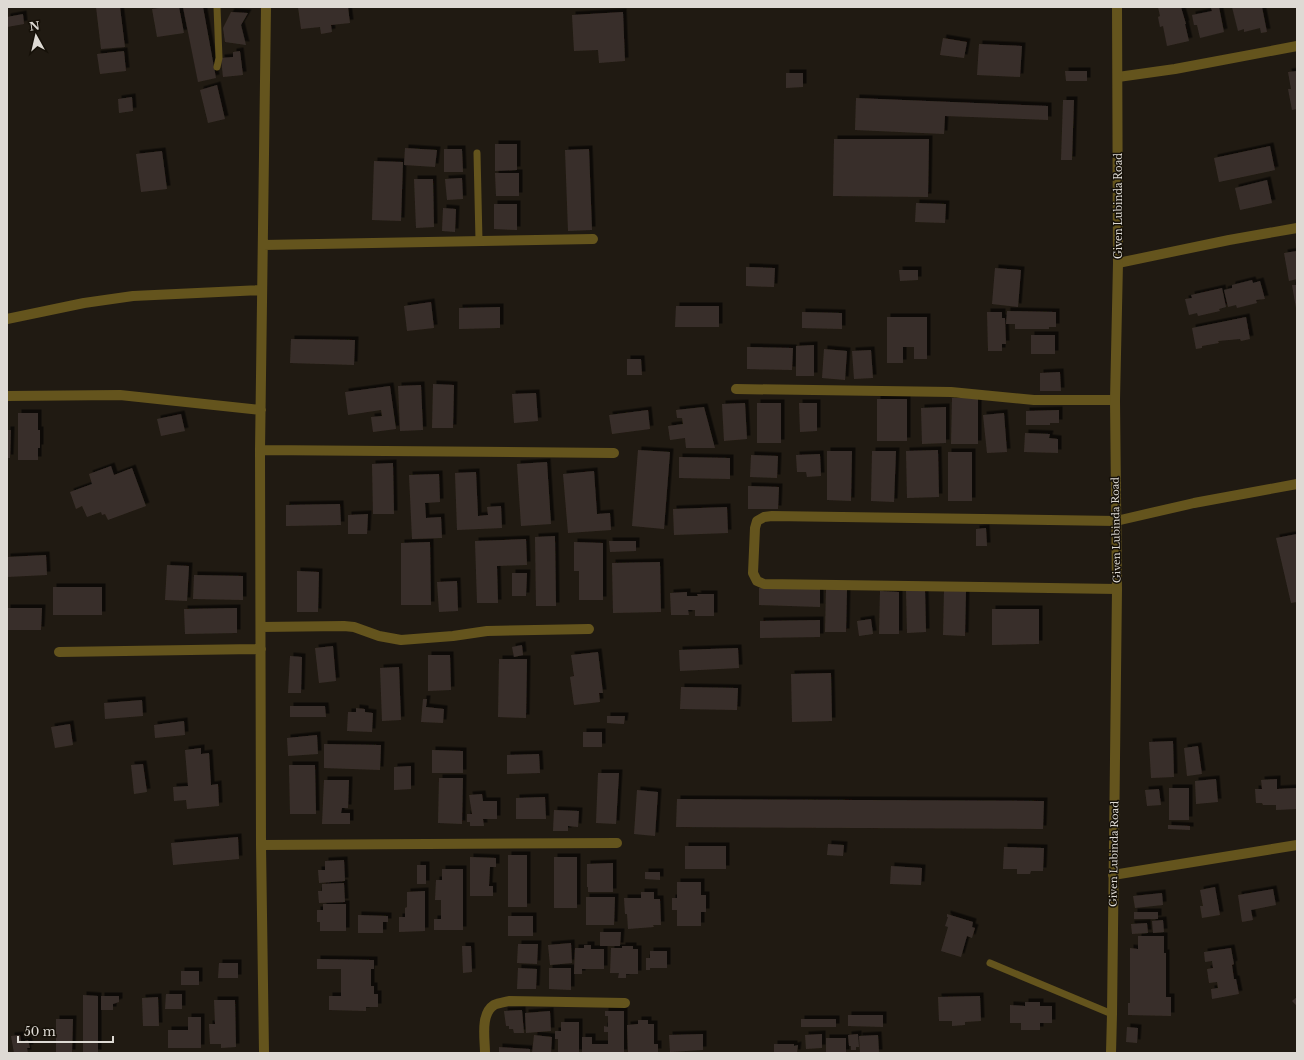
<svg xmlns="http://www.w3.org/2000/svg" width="1304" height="1060" font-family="'Libre Baskerville',serif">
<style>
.building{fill:#392f2a;filter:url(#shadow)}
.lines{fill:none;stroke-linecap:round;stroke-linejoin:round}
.service{stroke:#64541d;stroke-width:7}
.minor{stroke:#64541d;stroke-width:10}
.tertiary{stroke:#64541d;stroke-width:10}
.labels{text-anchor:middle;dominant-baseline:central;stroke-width:3;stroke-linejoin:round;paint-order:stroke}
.street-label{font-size:10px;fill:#dedad4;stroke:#161109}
</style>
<defs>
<filter id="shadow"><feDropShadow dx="3.5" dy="-3.5" stdDeviation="0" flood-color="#0009"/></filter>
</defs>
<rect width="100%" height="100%" fill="#201a12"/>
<path class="building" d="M96,7H120L125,47L101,49Z
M166,7H179L184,33L157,37L152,9Z
M183,7H203L216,78L198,82Z
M298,7H348L350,23L331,25L332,32L321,34L320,27L301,29Z
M1158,7H1181L1186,24H1185L1189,41L1167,46L1163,26L1160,27L1158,17L1160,16Z
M1217,7H1219L1224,32L1200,38L1197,25H1194L1192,15L1212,11L1211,8Z
M1232,7H1262L1267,32L1261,33L1260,28L1244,32V29L1238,31Z
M231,12L248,13L241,25L246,45L225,42L223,28Z
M623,12L625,61L599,63L598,50L574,51L572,15Z
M23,14L24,24L7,27V17Z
M943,38L967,42L964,58L940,55Z
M979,44L1022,46L1020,77L977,75Z
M124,51L126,71L100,74L97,54Z
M240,51L243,75L223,77L221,58L233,57V52Z
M1065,71H1087V81H1066Z
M1297,71V109L1292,110L1288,89H1291L1288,72Z
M786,73H803V87L786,88Z
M217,85L225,119L208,123L200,90Z
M132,97L133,111L119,113L118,99Z
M856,98L1048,106V120L945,116L944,134L855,130Z
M1063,100H1074L1072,160H1061Z
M834,139H929L928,197L833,196Z
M495,144H517V170L495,171Z
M1270,146L1275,170L1219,182L1214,158Z
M405,148L437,150L435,167L404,165Z
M444,149H462L463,172H444Z
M589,149L592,230L568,231L565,150Z
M162,151L167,189L141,192L136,154Z
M374,161L403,162L401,221L372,220Z
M495,173H519V196H496Z
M462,178L463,199L447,200L445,179Z
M414,179H433L434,227L416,228Z
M1267,180L1272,203L1240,210L1235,188Z
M916,203L946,204L945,223L915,222Z
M494,204H517V230L494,229Z
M443,208L456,209L455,232L442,231Z
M1297,251V279L1289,281L1284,253Z
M746,267L775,268L774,287L746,286Z
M995,268L1021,270L1018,307L992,304Z
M899,270H918V280L900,281Z
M1252,280L1253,283L1260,281L1265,299L1256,300L1257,303L1237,308L1236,305L1228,307L1224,290L1232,288V285Z
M1292,285H1297V308H1296Z
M1222,288L1226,307L1219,309L1220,311L1198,316L1197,313L1189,315L1185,299L1192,298L1191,295Z
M431,302L434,328L407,331L404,306Z
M676,306H719V327H675Z
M500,307V328L459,329V308Z
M1007,311L1056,312V327H1049V329H1015V324H1006Z
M802,312L842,313V329L802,328Z
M987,312H1002V318H1005L1006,344H1002V351H988Z
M887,317H927V359H914V347H903V363H887Z
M1246,317L1250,339L1241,341L1240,339L1218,341L1219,343L1202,346V348L1196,349L1192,328Z
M1031,335H1055V354H1031Z
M291,339L355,340L354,365L290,363Z
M814,345V376H796V346Z
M747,347L793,348L792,370L747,369Z
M824,349L847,351L845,380L822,378Z
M871,350L873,378L854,379L852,351Z
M627,359H641L642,375H627Z
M1060,372L1061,391H1040V373Z
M433,384L454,385L453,428H432Z
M421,385L423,430L400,431L398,386Z
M390,386L396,429L373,432L371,417L382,416L381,410L348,415L345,392Z
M536,393L538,421L514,423L512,394Z
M952,398H978V444H951Z
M877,399H907V441H877Z
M745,403L747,439L724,441L722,404Z
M757,403H781V443H757Z
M799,403H817V431L800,432Z
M704,407L715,448H686L685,438L670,440L668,426L683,424L682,418H677L676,410Z
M946,407V443L922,444L921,408Z
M648,410L650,429L612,434L609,415Z
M1059,410V423H1050V425H1026V411Z
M18,413H38V430H40V448H38V460H18Z
M1004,413L1007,452L987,453L983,415Z
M181,414L185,431L161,436L157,419Z
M7,430H11L10,458H7Z
M1025,433L1050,434L1049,438L1058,439V453L1024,452Z
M638,450L670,452L664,529L632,526Z
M938,450L939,497L907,498L906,451Z
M827,451H852L851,501L827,500Z
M872,451H896L894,502L871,501Z
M948,452H972V501H948Z
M820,454L821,476L807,477L806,472H797L796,455Z
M751,455L778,456L777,478L750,477Z
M679,457L730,458V479L679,478Z
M547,462L551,524L521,526L517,464Z
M393,463L394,514H373L372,464Z
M111,466L114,475L132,468L146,506L108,520L105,514L102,515L101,512L87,517L82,506L76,509L70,492L92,484L89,474Z
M594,471L597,514L610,513L611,530L568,533L563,474Z
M476,472L478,516L488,515L487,507L501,506L502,528L457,530L455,473Z
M439,474L440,502L425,503L426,518L441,517L442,538L412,539L409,475Z
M748,486L779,487L778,509H748Z
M340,504L341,525L286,526V505Z
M727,507L728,533L674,535L673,509Z
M368,514L367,534H348V515Z
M986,528L987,546H976V529Z
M1297,534V602L1291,603L1276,538Z
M555,536L556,606H536L535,537Z
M526,539L527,565L497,566L498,603H477L475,541Z
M609,541H636V551L610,552Z
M430,542L431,605H401V543Z
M574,542L603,543V600H579V571H574Z
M46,555L47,575L7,577V557Z
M660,562L661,612L613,613L612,563Z
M167,565L189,566L187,601L165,600Z
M297,571L319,572L318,612H297Z
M512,573H527L526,596H512Z
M194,575L243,576V600L193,599Z
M457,581L458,611L439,612L437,582Z
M53,587H102V615H53Z
M759,588L820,589V607L759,605Z
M826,589H847L846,632H825Z
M925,589L926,632L907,633L906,590Z
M944,590H966L965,636L943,635Z
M880,591L899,592V634H879Z
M687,592V596H698L697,594H714V616H695V610H688L689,615H671L670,593Z
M7,608H42L41,630H7Z
M237,608V633L185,634L184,609Z
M992,609H1039V644L992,645Z
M871,619L873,634L859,636L857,621Z
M820,620V637L760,638V621Z
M522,645L523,655L514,657L512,647Z
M333,646L336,681L319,683L315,648Z
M738,648L739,668L680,671L679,650Z
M598,652L603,693H599L600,702L574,705L570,677L574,676L571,655Z
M428,655H450L451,690L428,691Z
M290,656L302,657L301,693H288Z
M499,659H527L526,718L498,717Z
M399,667L401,720L382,721L380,668Z
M831,673L832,721L792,722L791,674Z
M681,687L738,688L737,710L680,709Z
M423,699H427L426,707L444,709L443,723L421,722Z
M142,700L143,716L105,719L104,703Z
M290,706H325L326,717H290Z
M356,708L365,709V712L373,713L372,732L347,731L348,712H356Z
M607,716H625L624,724L607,723Z
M184,721L185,735L155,738L154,725Z
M70,724L73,745L55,748L51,727Z
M583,732H602V747H583Z
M317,735L318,754L288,756L287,738Z
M1173,741L1174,777L1151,778L1149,742Z
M324,744L381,745L380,770L324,768Z
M1198,746L1202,774L1187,776L1184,748Z
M201,748V754L209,753L211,785L218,784L219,806L187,809L186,800L174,801L173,787L188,786L185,750Z
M432,750L463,751V773H432Z
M539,754L540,773L507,774V755Z
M143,764L147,792L134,794L131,765Z
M289,765H315L316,814H290Z
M411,766V789L394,790V767Z
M598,773H619L616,824L596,823Z
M439,778H463L462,824L438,823Z
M1216,779L1218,802L1196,804L1195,781Z
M1277,779V789L1297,788V809L1276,810V805H1263L1262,803H1256L1255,789H1262L1261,780Z
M324,780H349L348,808H342L341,813H350V824H322Z
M1169,788H1189V820H1169Z
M1159,789L1161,805L1147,806L1145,790Z
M637,790L658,792L655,836L634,834Z
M482,794L483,801H497V819H483L484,826H470V822H467V814H472L469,795Z
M545,797L546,819H516V798Z
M677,799L1044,801L1043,829L676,827Z
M554,810L579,811L578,827L568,826V831H553Z
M1168,825L1190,826V830L1168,829Z
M238,837L239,859L173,865L171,843Z
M828,844L844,845L843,856L827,855Z
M685,846H726V869H685Z
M1004,847L1044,848L1043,871H1031L1030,874H1017V869H1003Z
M508,855H527V907H508Z
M470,857L496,858V867H490L489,886H493V896H470Z
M554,857H577V908H554Z
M344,860L345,881L319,883L318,870H325V861Z
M613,863V892H588V887H587V864Z
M417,865H426V884H417Z
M891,866L922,868L921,885L890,884Z
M442,869H463V930H434V919H441V900H435L436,880H442Z
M645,872H660V880L645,879Z
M677,882H701V895H706V912H701V926H677V910H672V898H677Z
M344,883L345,902L319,903L318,891H322V884Z
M1215,887L1220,915L1202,918L1200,906H1203L1200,890Z
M1273,889L1276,905L1251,910L1253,920L1242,922L1238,895Z
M425,891V931L399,932V917H405V908L407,907V892Z
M641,892H654V899H660L661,925H653L654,927L628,929L627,914H625L624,898H641Z
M1162,893L1163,905L1135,908L1133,896Z
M586,897H615L614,925H586Z
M323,904H346V931H320V922H317V910H323Z
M1134,912H1158V919H1134Z
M947,914L973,922L972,927L975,928L972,938L967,936L961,957L941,951L948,927L945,926L948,917H947Z
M358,915L388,916V922H383V933H358Z
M508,916H533V936H508Z
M1163,920L1164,932L1153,933L1152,921Z
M1147,923L1148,933L1132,934L1131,924Z
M600,932H621L620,946H600Z
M1138,936H1164V953H1166V997H1171V1016L1128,1015V1003H1130V948L1138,949Z
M571,943L572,963L550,965L548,945Z
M518,944H538L537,964L517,963Z
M584,945H591V949H604V969H582V974H574L575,948H584Z
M462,946H471L472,972L463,973Z
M622,946H633V949H638V974H626V978H618L619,973H610L611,948H622Z
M1231,948L1234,964L1232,965L1234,979H1236L1239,994L1212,999L1211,989L1218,988L1217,982L1209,983L1207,969L1213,968L1212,961L1205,962L1204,952Z
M650,951H667V968H650V970H646V958H650Z
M317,959L374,960V969H371V986H374V994H378V1007H366V1011L329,1010V996H341V969H317Z
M219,963H238V978H218Z
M518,968L537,969L536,989H517Z
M549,968H571V990L549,989Z
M181,971H199V985H181Z
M166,994H182V1009H165Z
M83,995L98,996V1053H83Z
M101,996H119V1002L113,1004V1010H101Z
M980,996L981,1021L965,1022V1025L952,1026V1021H939L938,997Z
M158,997L159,1026H143L142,998Z
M1297,997V1006L1292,1001Z
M214,1000H235L236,1047L221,1048V1044H210L209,1024H215Z
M1025,1002H1040V1006H1052V1023H1040V1030H1021V1023H1010V1005L1025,1006Z
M522,1010L524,1033H514L513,1029H509V1026H506L504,1011Z
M550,1011L551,1031L526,1033L525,1013Z
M605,1011H624V1053H582V1037H592V1044H608V1032H604V1026L608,1027V1016H605Z
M848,1015H883V1027L848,1026Z
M188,1017H201V1048H168V1030H188Z
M56,1019H73L72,1053H56Z
M801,1019H836V1027H801Z
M638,1020H648V1024H654V1044H658V1052L628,1053L627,1025L638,1024Z
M561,1022H579V1053H558V1039H555V1031H561Z
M1127,1027L1138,1028L1137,1043L1126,1042Z
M703,1034V1050L670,1052L669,1035Z
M822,1034V1048L806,1049L805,1035Z
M858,1034L859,1047H856V1050H851V1046H849L848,1035Z
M20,1035L21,1042L28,1040L30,1048H27L28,1053H14L11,1036Z
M534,1035L552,1037L551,1053H532Z
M878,1035L879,1053H860L859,1036Z
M826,1038H846V1053H826Z
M774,1044H794V1046L798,1045L797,1053H774Z
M499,1047L530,1049V1053H499Z"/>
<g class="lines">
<path class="service" d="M217,67L219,58L217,7
M477,153L479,241
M990,963L1112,1014"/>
<path class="minor" d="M1118,77L1175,69L1297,46
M263,245L593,239
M1118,263L1229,240L1297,228
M7,319L84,303L133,296L262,290
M736,389L951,392L1034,400H1115
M7,396L120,395L261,410
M260,450L614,453
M1117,589L764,584L757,581L753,573L755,528L757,521L764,517L772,516L1116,521L1194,503L1297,484
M261,627L344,626L354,627L379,636L401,640L453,636L487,631L589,629
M59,652L261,649
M261,845L617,843
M1113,875L1297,845
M264,1053L261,845L260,450L266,7
M485,1053C485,1039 480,1014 494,1005C498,1003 505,1002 509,1001L625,1003"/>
<path class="tertiary" d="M1111,1053L1112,1014L1117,589L1115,400L1118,263L1117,7"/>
</g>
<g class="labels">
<g class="street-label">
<text transform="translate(1118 206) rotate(-90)">Given Lubinda Road</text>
<text transform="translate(1116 530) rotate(-91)">Given Lubinda Road</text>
<text transform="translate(1114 854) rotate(-89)">Given Lubinda Road</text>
</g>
</g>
<rect width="1304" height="1060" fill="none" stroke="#dedad4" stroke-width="16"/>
<g transform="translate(36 36) rotate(352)" stroke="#161109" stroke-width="3" paint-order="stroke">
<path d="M0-3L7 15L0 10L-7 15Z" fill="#dedad4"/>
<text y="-6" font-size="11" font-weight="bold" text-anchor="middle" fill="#dedad4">N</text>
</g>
<path d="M18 1036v6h95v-6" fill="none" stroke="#dedad4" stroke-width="2"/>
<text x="24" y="1036" font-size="12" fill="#dedad4" stroke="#161109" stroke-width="3" paint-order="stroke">50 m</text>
</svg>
